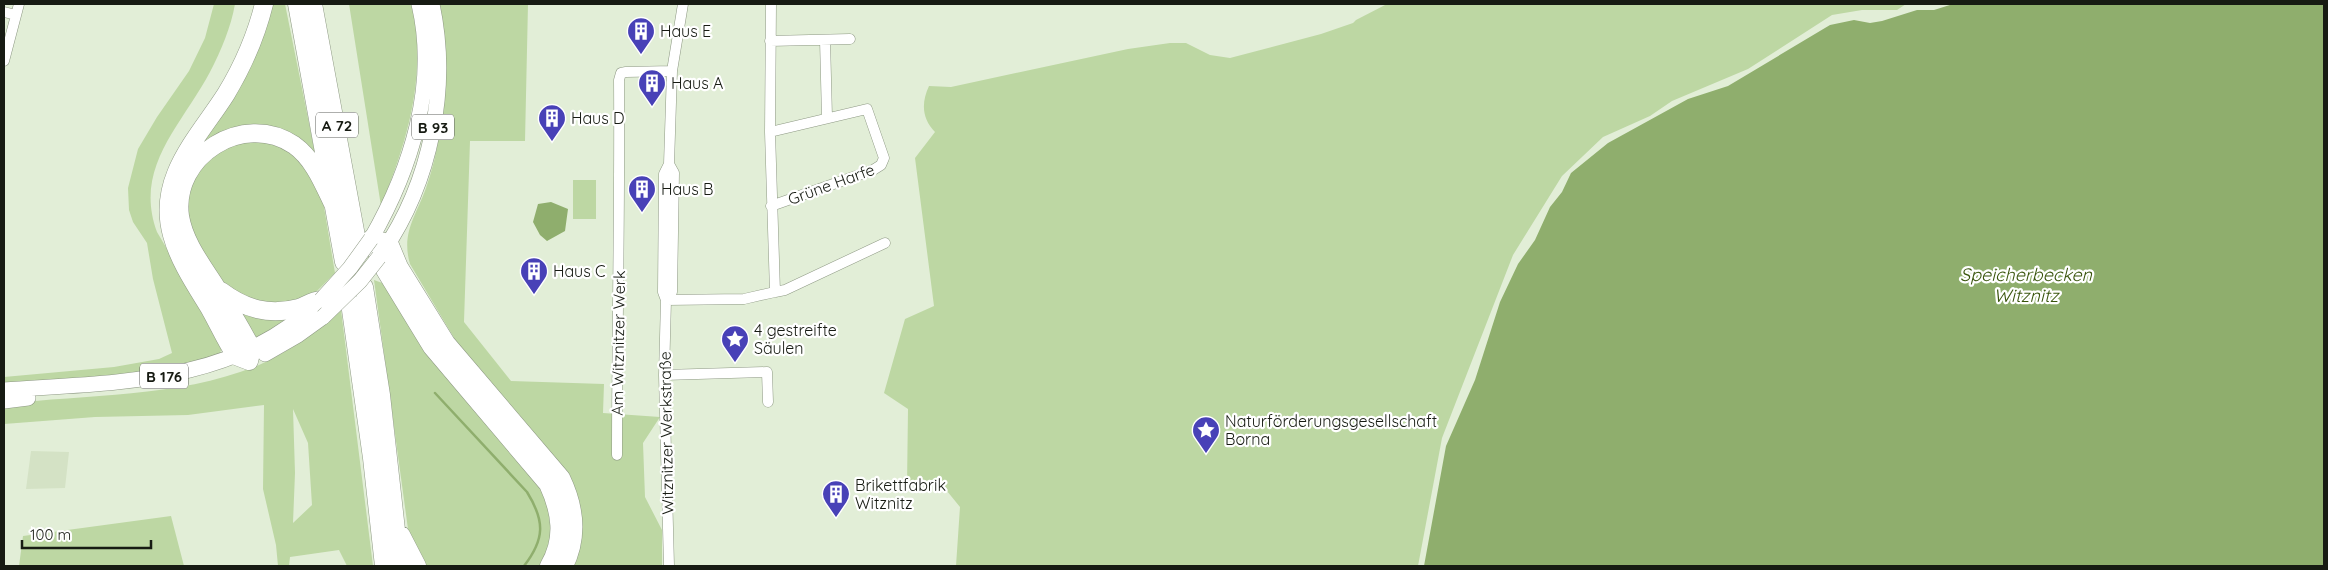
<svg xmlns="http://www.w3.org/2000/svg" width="2328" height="570" font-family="Quicksand,sans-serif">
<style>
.built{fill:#d4e2c5}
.green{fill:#bdd7a3;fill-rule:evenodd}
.water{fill:#8fae6d}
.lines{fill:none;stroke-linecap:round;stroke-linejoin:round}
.stream{stroke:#8fae6d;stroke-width:2.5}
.minor-casing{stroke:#8e9984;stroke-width:11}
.primary-casing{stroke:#8e9984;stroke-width:16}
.motorway-casing{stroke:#8e9984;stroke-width:19}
.minor{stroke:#fff;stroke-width:10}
.primary{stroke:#fff;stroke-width:15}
.motorway{stroke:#fff;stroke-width:18}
.primary-bridge-casing{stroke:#8e9984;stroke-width:16;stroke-linecap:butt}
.primary-bridge{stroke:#fff;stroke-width:15}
.labels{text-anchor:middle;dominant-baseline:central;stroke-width:4.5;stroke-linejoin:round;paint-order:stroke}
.shield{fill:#fff;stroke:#5d5f5a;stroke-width:1}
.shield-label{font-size:15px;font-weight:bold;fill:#171b13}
.poi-label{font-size:16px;fill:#171b13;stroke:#fff;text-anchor:start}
.street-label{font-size:16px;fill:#171b13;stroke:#fff}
.water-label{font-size:18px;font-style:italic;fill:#38540b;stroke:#fff}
</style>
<rect width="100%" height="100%" fill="#e2eed7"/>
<path class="built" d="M31,451L69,452L65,488L26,489Z"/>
<path class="green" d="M214,4H235C231,27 221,51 210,72C182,125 133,167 157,232L223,344L220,353L189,368L4,387V377L114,367L159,359L172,353L153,279L147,243L133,222L129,210L128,188L138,149L157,117L189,71L205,38Z
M270,4H285L316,158L275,132L194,148Z
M349,4H412C427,75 408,140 381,206Z
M439,4H528L525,141H470L464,322L511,381L604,384L603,413L660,417L643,443L645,497L662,530V566H570L578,546L410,264C401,233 416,216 426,188C449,124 442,70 439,4Z
M1387,4H1906L1897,10H1862L1832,15L1748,69L1672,101L1650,116L1603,137L1562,176L1513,255L1442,438L1418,566H956L960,507L938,480L907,486L908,409L884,393L905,319L934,306L915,158L935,132C922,119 921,103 929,86L951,87L1128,49L1170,43H1186L1210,55L1230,58L1321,34L1353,23L1356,20Z
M257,139L298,154L323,201L335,273L312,296L272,307L222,286L186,222L191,178L220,146Z
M573,180H596V219H573Z
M374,280L385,284L545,488L555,533L543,566H421L412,547L408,529Z
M231,304L294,313L256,342Z
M341,310L373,566H347L339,550L290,557L289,566H278L276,545L263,489L264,405L188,415L95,417L4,424V404C89,394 178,398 259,365C289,352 316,332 341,310ZM293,409L308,443L312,505L293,523L295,473Z
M171,516L184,566H19L23,536Z"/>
<path class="water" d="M1953,4H2324V566H1424L1446,446L1475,380L1500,302L1518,264L1535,240L1550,207L1562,192L1571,173L1608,143L1688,99L1728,86L1830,25L1854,20L1870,23L1882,21L1917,10H1934Z
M551,202L568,209L565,231L547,241L540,235L533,222L538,204Z"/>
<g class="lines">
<path class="stream" d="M435,393L527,492C545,521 545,539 524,566"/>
<g class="minor-casing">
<path id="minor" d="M4,12L16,15
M825,40L827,117
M770,41L850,39
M4,61L19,4
M770,132L867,109L884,158L881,165L873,170L771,206
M775,292L785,290L885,243
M666,300L744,299L775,292L770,132L771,4
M666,300L672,292L674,173L669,164
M664,375L767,372L768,402
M617,455C617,330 620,205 619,80L621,73L626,72L672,71
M669,566L664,375L666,300L663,292L664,174L669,164L672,71L683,4"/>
</g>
<g class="primary-casing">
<path id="primary" d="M371,239C411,169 438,85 419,4
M382,253C431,182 450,88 432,4
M265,354L298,335L323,317
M4,390C113,382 233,385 317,303
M4,401L28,398"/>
</g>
<g class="motorway-casing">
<path id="motorway" d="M264,4C256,36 243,66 226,94C198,138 156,178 172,235C179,261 196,286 210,309C219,325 226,341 236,356L249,361L252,349C241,328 228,307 216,287C202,265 184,242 180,216C172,156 243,111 294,145C315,160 324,186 335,208
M297,4L344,262
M313,4L358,247
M371,239L389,243L399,267L446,343L561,478C575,507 579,536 564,566
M373,244L385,270L432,347L548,484C561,512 565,539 549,566
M364,287L381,395L400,566
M221,291C245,309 269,316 299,308C307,305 312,301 321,300
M350,303L372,458L384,566
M401,535L417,566"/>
</g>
<use href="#minor" class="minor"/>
<use href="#primary" class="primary"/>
<use href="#motorway" class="motorway"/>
<g class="primary-bridge-casing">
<path id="primary-bridge" d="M321,300L350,268L371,239
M323,317L360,281L379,257"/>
</g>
<use href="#primary-bridge" class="primary-bridge"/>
</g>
<defs>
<g id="building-pin" transform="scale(1.4375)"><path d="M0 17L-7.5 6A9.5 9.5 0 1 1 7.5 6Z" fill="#4841b7" stroke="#fff"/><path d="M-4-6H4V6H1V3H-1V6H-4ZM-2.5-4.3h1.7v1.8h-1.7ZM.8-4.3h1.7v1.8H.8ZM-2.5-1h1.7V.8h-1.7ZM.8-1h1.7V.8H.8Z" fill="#fff"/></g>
<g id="sight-pin" transform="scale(1.4375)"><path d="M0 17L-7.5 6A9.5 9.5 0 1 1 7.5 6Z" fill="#4841b7" stroke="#fff"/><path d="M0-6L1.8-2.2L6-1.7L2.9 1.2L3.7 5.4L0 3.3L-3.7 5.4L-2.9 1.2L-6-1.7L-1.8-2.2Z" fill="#fff"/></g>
</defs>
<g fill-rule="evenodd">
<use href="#building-pin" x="641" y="31"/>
<use href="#building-pin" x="652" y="83"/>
<use href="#building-pin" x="552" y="118"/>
<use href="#building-pin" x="642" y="189"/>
<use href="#building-pin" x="534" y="271"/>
<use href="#sight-pin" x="735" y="339"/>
<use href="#sight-pin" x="1206" y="430"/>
<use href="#building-pin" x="836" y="494"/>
</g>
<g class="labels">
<g class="shield">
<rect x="316" y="112.5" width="42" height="25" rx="4"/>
<rect x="412" y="114.5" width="42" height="25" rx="4"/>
<rect x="140" y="363.5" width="48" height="25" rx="4"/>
</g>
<g class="shield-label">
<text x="337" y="125">A 72</text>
<text x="433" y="127">B 93</text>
<text x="164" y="376">B 176</text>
</g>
<g class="poi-label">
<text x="660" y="31">Haus E</text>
<text x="671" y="83">Haus A</text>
<text x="571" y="118">Haus D</text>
<text x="661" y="189">Haus B</text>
<text x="553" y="271">Haus C</text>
<text x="754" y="330">4 gestreifte<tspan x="754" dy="18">Säulen</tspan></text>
<text x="1225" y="421">Naturförderungsgesellschaft<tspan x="1225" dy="18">Borna</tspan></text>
<text x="855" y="485">Brikettfabrik<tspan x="855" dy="18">Witznitz</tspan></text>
</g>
<g class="street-label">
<text transform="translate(831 184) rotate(-20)">Grüne Harfe</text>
<text transform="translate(618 343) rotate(-89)">Am Witznitzer Werk</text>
<text transform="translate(666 433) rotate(-91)">Witznitzer Werkstraße</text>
</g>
<g class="water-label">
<text x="2026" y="274">Speicherbecken<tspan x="2026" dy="21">Witznitz</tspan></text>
</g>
</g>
<rect width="2328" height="570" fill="none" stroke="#171b13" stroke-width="10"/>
<path d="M22 540v8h129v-8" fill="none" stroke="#171b13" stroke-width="2.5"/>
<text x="30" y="540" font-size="15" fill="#171b13" stroke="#ffffff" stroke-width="4" paint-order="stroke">100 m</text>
</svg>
